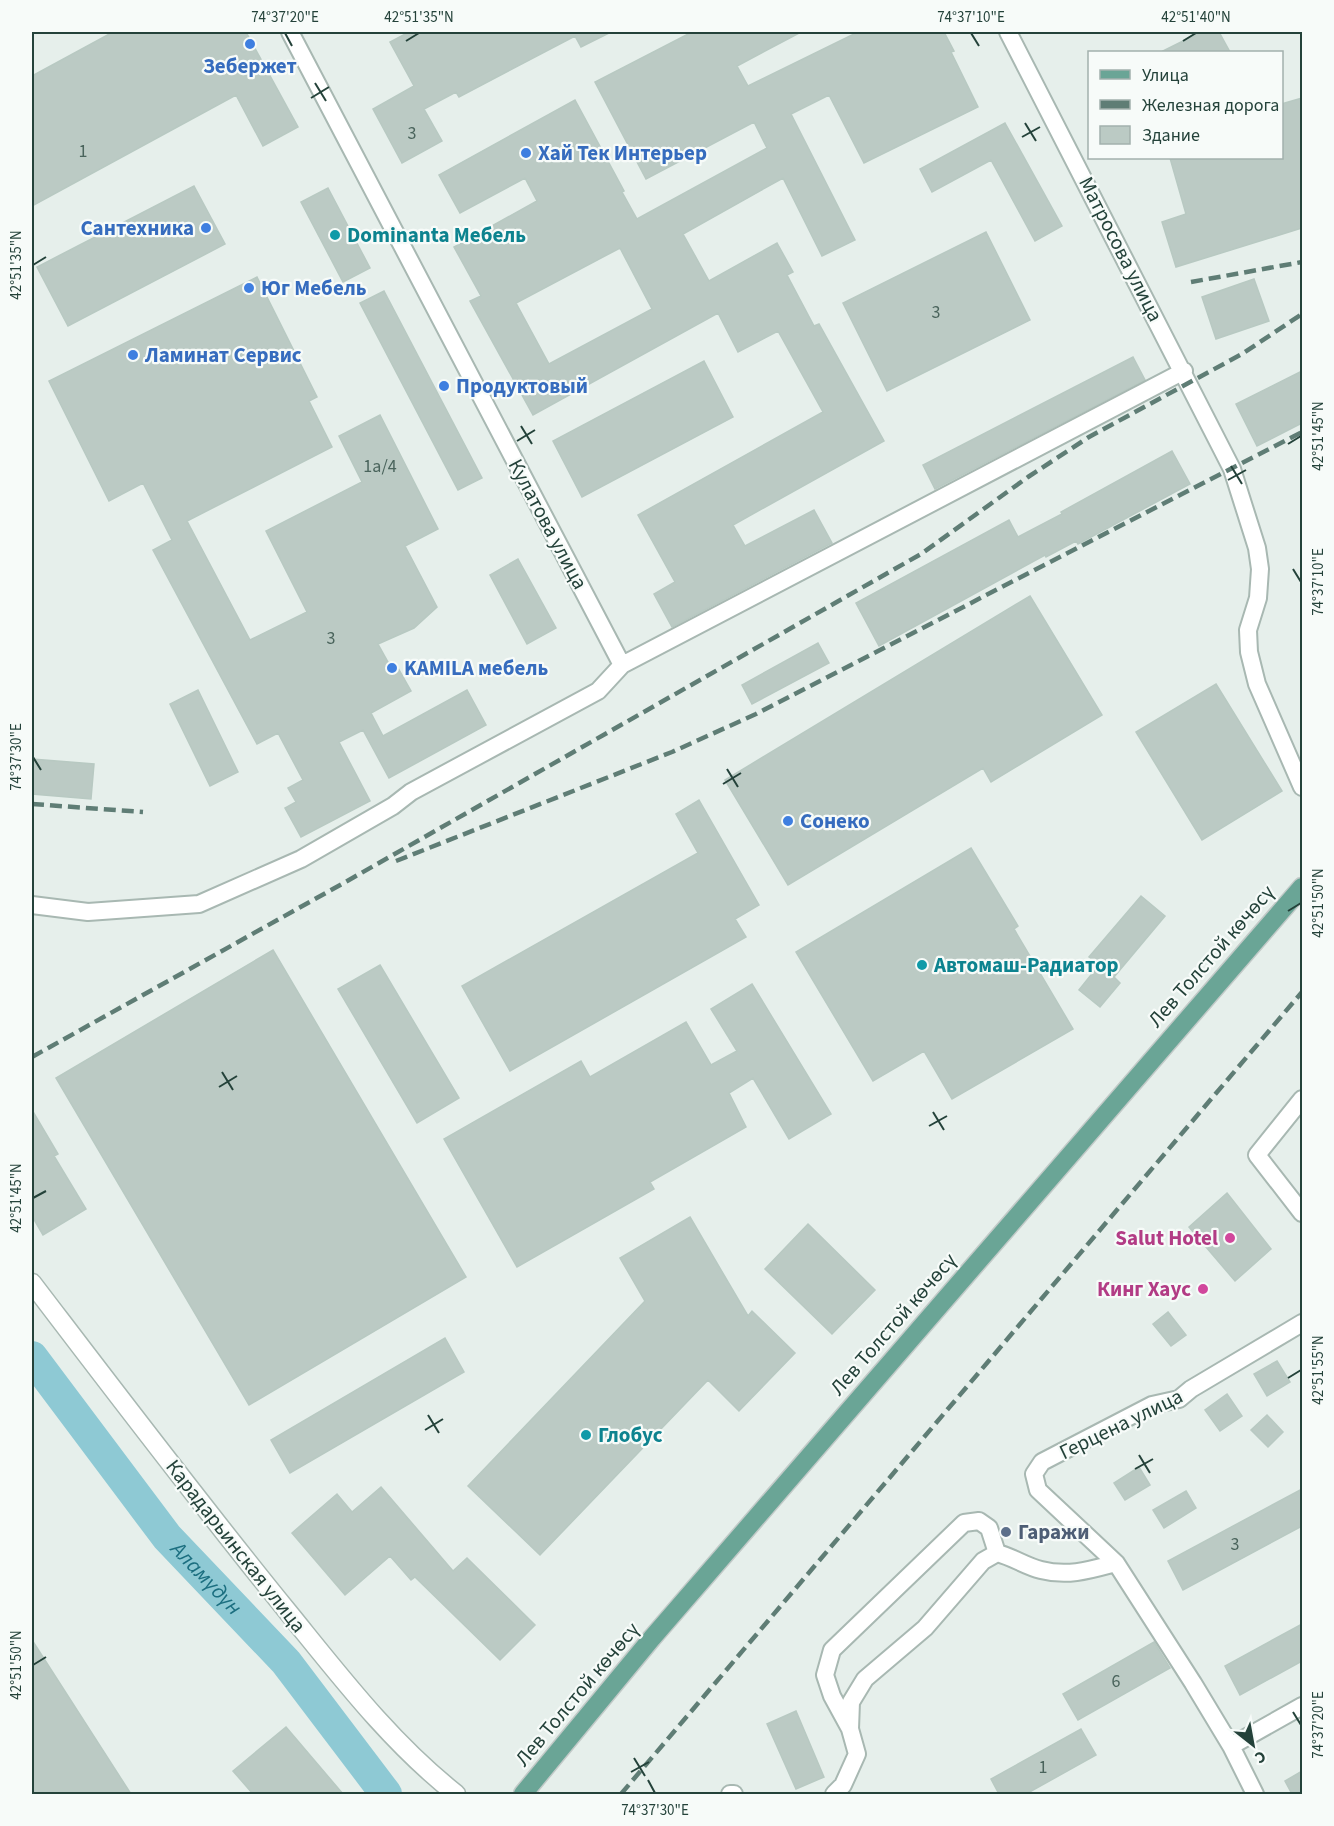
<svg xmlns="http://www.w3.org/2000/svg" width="1334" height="1826" font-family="'Source Sans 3',sans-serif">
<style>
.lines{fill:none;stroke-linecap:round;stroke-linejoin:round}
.river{stroke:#8ec9d4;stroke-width:32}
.building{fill:#bbcac4;stroke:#b8c9c2;stroke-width:1.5;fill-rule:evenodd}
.minor-casing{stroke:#a8b8b2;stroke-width:20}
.tertiary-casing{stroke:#a8b8b2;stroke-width:21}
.primary-casing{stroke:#c2cac8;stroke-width:21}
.minor{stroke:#fff;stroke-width:16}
.tertiary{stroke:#fff;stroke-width:18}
.primary{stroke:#6aa596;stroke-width:18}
.rail{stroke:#5f7d75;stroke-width:4.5;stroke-dasharray:12 6;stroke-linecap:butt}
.ticks{fill:none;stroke:#24423a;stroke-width:2}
.shop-dot{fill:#3f7fe0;stroke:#f7fbf9;stroke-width:2}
.culture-dot{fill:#0f9aa8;stroke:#f7fbf9;stroke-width:2}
.hotel-dot{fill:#d1479c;stroke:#f7fbf9;stroke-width:2}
.service-dot{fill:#5c6f8a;stroke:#f7fbf9;stroke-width:2}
.labels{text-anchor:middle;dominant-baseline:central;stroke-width:4.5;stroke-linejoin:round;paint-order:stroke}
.number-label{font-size:18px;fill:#4a645c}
.shop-label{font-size:21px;font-weight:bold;fill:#366cbe;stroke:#f7fbf9;text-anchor:start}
.culture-label{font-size:21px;font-weight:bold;fill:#0d838f;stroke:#f7fbf9;text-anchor:start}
.street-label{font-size:21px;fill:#24423a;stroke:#f7fbf9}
.hotel-label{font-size:21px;font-weight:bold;fill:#b23c85;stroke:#f7fbf9;text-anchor:end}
.service-label{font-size:21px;font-weight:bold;fill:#4e5e75;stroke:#f7fbf9;text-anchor:start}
.water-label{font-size:22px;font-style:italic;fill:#1c6f80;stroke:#f7fbf9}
.neatline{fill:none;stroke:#24423a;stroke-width:2}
.ticks-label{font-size:15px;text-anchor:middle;fill:#24423a}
</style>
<rect width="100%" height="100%" fill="#e6efeb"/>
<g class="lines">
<path class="river" id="s1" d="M32,1357L167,1537L286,1662L386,1794"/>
</g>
<path class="building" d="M113,32H246L298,127L263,146L236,95L32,206V76Z
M409,32H611L581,47L575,36L459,97L456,92L424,109L442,141L402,163L373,109L414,86L390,42Z
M692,32H801L737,66L748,86L858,32H944L954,51L951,52L978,107L864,163L829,95L791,114L855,240L822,256L783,178L683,234L709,281L777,243L793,272L787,275L814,326L819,324L884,441L733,525L745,546L814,510L832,543L672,627L654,594L675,582L638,515L823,412L778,331L738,352L718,313L533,415L470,301L481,296L454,247L537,201L525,178L460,213L439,175L575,100L624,191L622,192L637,219L767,148L754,122L646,179L595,82ZM620,248L652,309L549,364L516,303Z
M1201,32H1219L1230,52H1161Z
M1302,98V228L1176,267L1162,222L1186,214L1170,158H1281V104Z
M1005,123L1062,226L1035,241L991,160L932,192L920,169Z
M194,186L225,244L68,326L37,267Z
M328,188L370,268L343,282L301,202Z
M986,232L1030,320L887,391L843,303Z
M257,277L317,397L309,401L332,447L187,521L250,640L307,612L266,531L362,482L339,436L380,415L438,529L405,546L437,607L414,628L378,644L393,671L398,668L411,691L371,713L383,736L467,690L486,725L389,778L363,730L339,742L370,801L301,837L285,808L296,802L288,788L303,780L278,733L257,744L153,550L172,540L143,483L109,501L49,381Z
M1254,279L1269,321L1216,339L1202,297Z
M384,291L482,478L458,490L360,303Z
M1133,357L1145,380L935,489L923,465Z
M704,361L733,417L582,497L553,441Z
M1302,371V423L1257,446L1236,404Z
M1172,451L1190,484L1078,544L1076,541L1046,557L1045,555L879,646L856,603L1009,520L1018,537L1062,514L1061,512Z
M518,559L556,628L527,644L490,575Z
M1030,596L1102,715L991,782L983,768L788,885L725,780Z
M818,643L829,663L752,704L742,685Z
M1216,684L1282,791L1202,840L1136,732Z
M198,690L238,772L210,786L170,704Z
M32,759L94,764L91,799L32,794Z
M699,800L759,905L735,919L746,937L510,1071L462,986L698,853L676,814Z
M971,848L1018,926L1014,929L1073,1029L952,1099L924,1051L873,1081L796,952Z
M1141,896L1165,916L1114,977L1120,983L1100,1007L1079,990L1099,965L1089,957Z
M273,950L466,1277L249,1405L56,1078Z
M380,965L459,1098L417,1123L338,989Z
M752,984L831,1114L789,1139L753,1078L729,1093L746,1127L650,1182L654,1189L517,1267L444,1139L581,1061L590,1077L686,1022L711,1065L737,1051L711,1009Z
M32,1110L58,1154L54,1156L86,1209L43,1235L32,1216Z
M1227,1193L1271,1249L1235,1281L1189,1227Z
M690,1217L748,1316L752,1311L795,1353L739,1411L708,1380L540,1555L468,1486L645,1301L620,1258Z
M808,1224L875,1290L832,1334L765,1269Z
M1168,1312L1186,1335L1171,1346L1153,1324Z
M445,1338L464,1372L290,1473L271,1440Z
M1277,1361L1290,1382L1267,1396L1254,1374Z
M1227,1394L1242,1416L1220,1431L1205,1410Z
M1267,1415L1283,1432L1268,1447L1251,1430Z
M1139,1467L1150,1485L1125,1500L1114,1483Z
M381,1487L453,1571L467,1558L535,1625L500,1660L415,1577L411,1580L390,1556L345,1595L292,1533L337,1494L352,1512Z
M1302,1489V1526L1183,1590L1168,1561Z
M1186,1491L1196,1508L1164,1528L1153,1510Z
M1302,1624V1661L1240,1695L1225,1666Z
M32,1640L131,1794H32Z
M1154,1642L1170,1668L1078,1720L1063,1694Z
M796,1711L824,1777L796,1789L767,1724Z
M286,1727L343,1794H253L233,1771Z
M1081,1729L1096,1755L1026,1794H999L991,1779Z
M1302,1771V1794H1292L1285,1781Z"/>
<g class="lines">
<g class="minor-casing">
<path id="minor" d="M290,32L622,665
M1008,32L1232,469L1257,548L1260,569L1258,598L1248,630L1249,652L1257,684L1302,787
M32,905L88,912L199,904L301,859L393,806L411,792L598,691L622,665L1184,371
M1302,1099L1257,1155L1302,1213
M850,1729L832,1696L825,1675L832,1650L964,1523L979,1521L989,1528L997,1553
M1231,1746L1302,1706
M730,1794H734
M834,1794L843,1785L857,1754L850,1729L851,1702L865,1679L925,1628L983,1561L997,1553C1013,1557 1025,1566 1041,1570C1068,1577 1090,1570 1116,1563
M1255,1794L1231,1746L1193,1683L1116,1563L1038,1490L1034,1474L1042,1462L1152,1405L1179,1399L1191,1389L1302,1323"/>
</g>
<g class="tertiary-casing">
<path id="tertiary" d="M32,1283C116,1393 200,1504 288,1612C340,1676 391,1743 456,1794"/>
</g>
<g class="primary-casing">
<path id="primary" d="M523,1794L652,1638L1302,887"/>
</g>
<use href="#minor" class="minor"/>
<use href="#tertiary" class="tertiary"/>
<use href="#primary" class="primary"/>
<path class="rail" d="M1191,282L1302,262
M32,804L143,812
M396,861L672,752L756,714L1302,432
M32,1057L349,880L921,554L1028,477L1089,437L1242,354L1302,314
M621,1794L1302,992"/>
</g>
<path class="ticks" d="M285,33L292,46M971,33L979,46M406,41L419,33M1183,41L1196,33M315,83L326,101M311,98L329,87M1025,123L1036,141M1022,137L1040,127M33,265L46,257M521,426L532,444M517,441L535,430M1288,444L1301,436M1231,466L1242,484M1228,480L1246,470M1293,569L1301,582M33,757L41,770M727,769L738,787M723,784L741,773M1288,911L1301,903M222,1072L233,1090M219,1087L237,1076M933,1112L944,1130M929,1126L947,1116M33,1198L46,1191M1288,1378L1301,1370M428,1415L439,1433M425,1430L443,1419M1139,1455L1150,1473M1135,1469L1153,1459M33,1665L46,1657M1293,1712L1301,1725M634,1758L645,1776M631,1772L649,1762M648,1780L655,1793"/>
<g class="shop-dot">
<circle cx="250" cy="44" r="6"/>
<circle cx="526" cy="153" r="6"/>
<circle cx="206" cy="228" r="6"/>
<circle cx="249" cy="288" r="6"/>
<circle cx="133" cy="355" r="6"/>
<circle cx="444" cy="386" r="6"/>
<circle cx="392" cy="668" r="6"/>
<circle cx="788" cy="821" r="6"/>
</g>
<g class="culture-dot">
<circle cx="335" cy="235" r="6"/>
<circle cx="922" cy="965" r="6"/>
<circle cx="586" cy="1435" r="6"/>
</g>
<g class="hotel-dot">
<circle cx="1230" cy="1238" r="6"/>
<circle cx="1203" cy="1289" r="6"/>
</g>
<circle class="service-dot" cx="1006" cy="1532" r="6"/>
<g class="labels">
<g class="number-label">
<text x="412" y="133">3</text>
<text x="83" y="151">1</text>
<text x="936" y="312">3</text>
<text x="380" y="466">1а/4</text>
<text x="331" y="638">3</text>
<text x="1235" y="1544">3</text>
<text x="1116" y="1681">6</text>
<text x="1043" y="1767">1</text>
</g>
<g class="shop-label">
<text x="250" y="66" text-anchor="middle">Зебержет</text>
<text x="538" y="153">Хай Тек Интерьер</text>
<text x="194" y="228" text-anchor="end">Сантехника</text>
<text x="261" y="288">Юг Мебель</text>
<text x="145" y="355">Ламинат Сервис</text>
<text x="456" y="386">Продуктовый</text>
<text x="404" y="668">KAMILA мебель</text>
<text x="800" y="821">Сонеко</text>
</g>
<g class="culture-label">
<text x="347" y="235">Dominanta Мебель</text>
<text x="934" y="965">Автомаш-Радиатор</text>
<text x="598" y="1435">Глобус</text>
</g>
<g class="street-label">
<text transform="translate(1121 249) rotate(63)">Матросова улица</text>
<text transform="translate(548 524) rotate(62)">Кулатова улица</text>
<text transform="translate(1211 956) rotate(-49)">Лев Толстой көчөсү</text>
<text transform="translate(893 1324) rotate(-49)">Лев Толстой көчөсү</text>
<text transform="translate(1121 1424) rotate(-26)">Герцена улица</text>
<text transform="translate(236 1546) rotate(52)">Карадарьинская улица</text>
<text transform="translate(577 1694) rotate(-50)">Лев Толстой көчөсү</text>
</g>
<g class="hotel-label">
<text x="1218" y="1238">Salut Hotel</text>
<text x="1191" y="1289">Кинг Хаус</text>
</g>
<g class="service-label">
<text x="1018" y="1532">Гаражи</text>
</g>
<g class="water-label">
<text stroke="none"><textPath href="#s1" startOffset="282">Аламүдүн</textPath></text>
</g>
</g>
<rect width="1334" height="1826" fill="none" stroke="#f7fbf9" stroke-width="66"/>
<rect x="1088" y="51" width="195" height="108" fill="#f7fbf9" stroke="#a3b1ad" stroke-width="1.5"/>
<rect x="1100" y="70" width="30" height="9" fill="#6aa596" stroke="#a3b1ad" stroke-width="1.5"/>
<text x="1142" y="81" font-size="18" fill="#24423a">Улица</text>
<rect x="1100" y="100" width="30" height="9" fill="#5f7d75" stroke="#a3b1ad" stroke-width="1.5"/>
<text x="1142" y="111" font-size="18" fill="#24423a">Железная дорога</text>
<rect x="1100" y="126" width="30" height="18" fill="#bbcac4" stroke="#a3b1ad" stroke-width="1.5"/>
<text x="1142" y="141" font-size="18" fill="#24423a">Здание</text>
<g transform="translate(1253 1745) rotate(149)" stroke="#f7fbf9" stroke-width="4.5" paint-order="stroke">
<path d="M0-4.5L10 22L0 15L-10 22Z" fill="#24423a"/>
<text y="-9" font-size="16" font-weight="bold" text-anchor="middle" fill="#24423a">С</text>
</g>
<rect x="33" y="33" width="1268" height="1760" class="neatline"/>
<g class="ticks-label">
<text x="285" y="22">74°37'20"E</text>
<text x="419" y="22">42°51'35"N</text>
<text x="971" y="22">74°37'10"E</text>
<text x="1196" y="22">42°51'40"N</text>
<text transform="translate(16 265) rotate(-90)" y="5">42°51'35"N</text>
<text transform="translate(1318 436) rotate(-90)" y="5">42°51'45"N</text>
<text transform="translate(1318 582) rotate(-90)" y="5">74°37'10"E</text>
<text transform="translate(16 757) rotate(-90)" y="5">74°37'30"E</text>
<text transform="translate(1318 903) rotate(-90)" y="5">42°51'50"N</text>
<text transform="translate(16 1198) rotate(-90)" y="5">42°51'45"N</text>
<text transform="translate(1318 1370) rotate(-90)" y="5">42°51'55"N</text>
<text transform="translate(16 1665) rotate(-90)" y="5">42°51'50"N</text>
<text transform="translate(1318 1725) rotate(-90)" y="5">74°37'20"E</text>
<text x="655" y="1815">74°37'30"E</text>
</g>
</svg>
